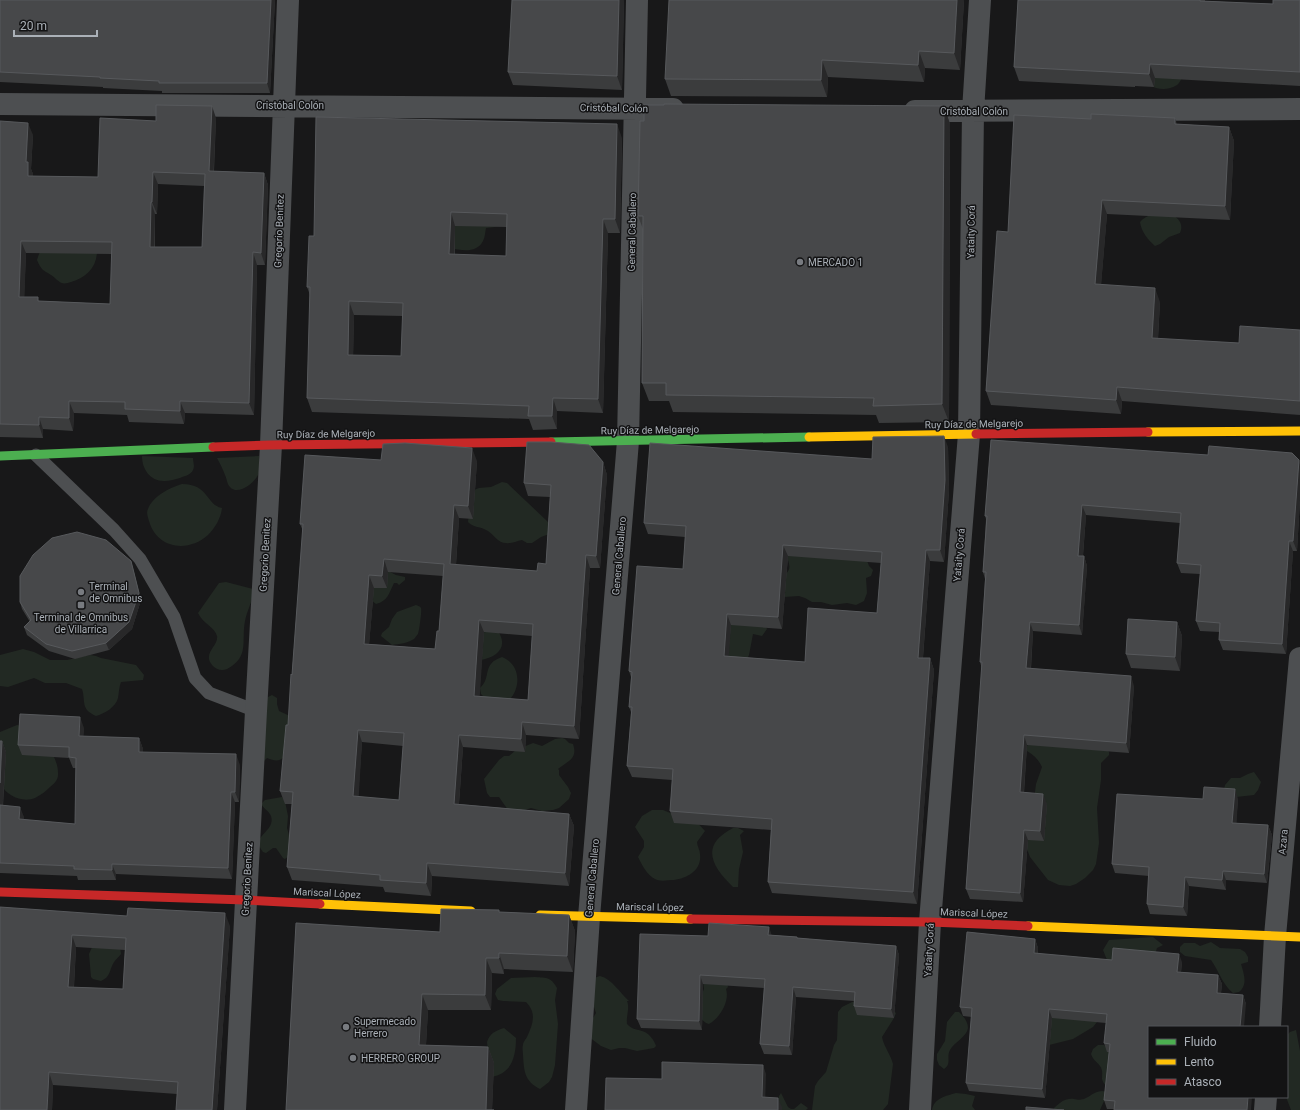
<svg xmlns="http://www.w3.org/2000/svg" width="1300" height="1110" font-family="Roboto,sans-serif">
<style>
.green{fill:#222923}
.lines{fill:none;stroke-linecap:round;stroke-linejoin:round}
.lane{stroke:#4d4f51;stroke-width:13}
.street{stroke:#4d4f51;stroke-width:22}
.fast{stroke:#4caf50;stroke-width:9}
.slow{stroke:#ffc107;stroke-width:9}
.jam{stroke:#c62828;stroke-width:9}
.wall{fill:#3b3c3d;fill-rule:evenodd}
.shaded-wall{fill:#282829}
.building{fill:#47484a;stroke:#57595c;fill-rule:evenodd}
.poi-dot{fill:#787b80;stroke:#131314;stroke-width:1.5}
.labels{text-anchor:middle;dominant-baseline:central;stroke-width:3;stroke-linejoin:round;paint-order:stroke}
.street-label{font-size:10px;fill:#abb1b8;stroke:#131314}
.poi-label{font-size:10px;fill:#abb1b8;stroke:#131314;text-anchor:start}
</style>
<rect width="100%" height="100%" fill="#181819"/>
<path class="green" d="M1144,68L1185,70C1183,75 1181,82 1177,85C1169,90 1159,90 1151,86Z
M1167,210C1175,217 1185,221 1180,233L1169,237L1160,244L1155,246C1148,240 1141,231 1140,222C1147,214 1157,213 1167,210Z
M456,219L500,224L495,227L486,228C485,233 485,237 483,241C477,253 462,251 451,248Z
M48,237L97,251C97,267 86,278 71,282C68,283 64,284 62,283C58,282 55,277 51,275C43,270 41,270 37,260L39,254Z
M142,456L193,458C193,462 195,466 193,470C191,475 184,476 180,478C175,479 170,481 164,481C150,481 142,469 142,456Z
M259,456C259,462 261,469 258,475C254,483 238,496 230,487C227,484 227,479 225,475C223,469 220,464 217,458Z
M502,482L507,483L547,521L551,526L552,533L541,537L532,543H527L522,540C517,541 511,544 506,543C498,543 494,535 488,531C480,526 474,528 468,522L470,505L474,490L479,488L491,487Z
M182,484C209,484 206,505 222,508C221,518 215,528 208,535C188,553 157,549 149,521C148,517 146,513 148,509C153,496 169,488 182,484Z
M786,553L866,558L869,566L873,570L871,576L866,578L867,593L864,601L856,605L847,603L832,605L821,602H812L805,598L799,596L784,597L783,577C793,568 789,565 786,553Z
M370,572H390L396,575L405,577V580L399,585L397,583H394C389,593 388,601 376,604L371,600Z
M226,582L253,589C254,599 247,610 245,621C241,641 250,657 227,669C222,671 217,670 213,666C201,654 219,646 217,636C215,627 203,624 198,613L219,583Z
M416,605C418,606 420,606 421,608C422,611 419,632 418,634C417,635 415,638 414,639C408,643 399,644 392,645L381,636L382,633L389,627L392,619L397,612Z
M728,619L766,627L767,629L762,636L753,634L749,655L743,667L724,654C727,648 730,642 730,635C730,629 728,625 728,619Z
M498,631C509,648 496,657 481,660L463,634Z
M23,649L34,652L50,660H67L90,655L96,656L101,658L136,665L144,675L143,680L121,682C119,687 119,692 118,698C116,707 104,714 96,716C80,709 86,702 82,689L66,683H45L34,678L8,687L0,686V655Z
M502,657C520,664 522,687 509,700H487L481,694L480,688C492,678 481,664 502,657Z
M272,695L277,698V704L279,711L290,716L285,756C279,762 275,761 267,758L261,764L266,698Z
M17,725L35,728C44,742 59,757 58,775C58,780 54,784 50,787C46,791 41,795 35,798C23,803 6,796 1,784C0,779 0,741 0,732Z
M562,738L565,739L569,743L573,744C578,759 568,761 558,769L559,770V775L568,787L571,793L569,799L559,808L553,810L542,811L531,808L519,812L508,810L499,797H490L487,793L484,779L499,760L504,756H509L516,750L533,743L542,746L555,739Z
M1031,741L1105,747L1109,752V755L1101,763V780L1097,808L1099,843L1096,864L1093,870L1085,878L1076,884L1070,886L1059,885L1048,880L1030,857L1024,841L1034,800L1036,784L1042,767C1039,760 1034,755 1027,751V746Z
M1254,772L1261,782L1258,790L1254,795L1236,797L1224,790L1225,785L1231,778H1240L1248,774Z
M282,797L285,801L288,816L287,828L290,839V855L285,859L283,858L276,848H273L266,853L263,852C249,835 276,833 271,816C269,811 264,809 261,804L265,800Z
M652,810H663L675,815L693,818L705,831L697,842C697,846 700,850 700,854C702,870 688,878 674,880C668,880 660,882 655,879C647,875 642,865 638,857L644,847V841L635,827L642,816Z
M733,828H738L744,831L740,835L743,852L739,869L738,887H733C711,866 700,845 733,828Z
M1153,937L1163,945L1157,948L1152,964L1107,960L1103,950L1109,940Z
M1211,942L1220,948L1240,949L1245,952L1248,957V962L1241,964C1244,974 1248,985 1239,992L1233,993C1222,984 1219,971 1211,960L1185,956L1180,952V947L1184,943H1195L1200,946Z
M93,945L120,947L121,954C119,957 116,959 114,962C109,970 111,977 101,981L93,979L91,977L89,954Z
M600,976C612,979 620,993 629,1001H627C630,1008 626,1016 627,1024C632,1029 635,1029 642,1031C648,1032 655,1041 656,1046L654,1048L637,1051L625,1048H619L611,1050L601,1046L589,1037L593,1018L596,1013L592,1001L594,978Z
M535,977C547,978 551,977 557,988L555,1000L558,1024L555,1065L552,1077L549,1082L540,1089C524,1081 524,1070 523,1055C523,1052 522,1048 523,1045C523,1042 526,1039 527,1037C533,1024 537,1013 526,1002L503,1001L498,1000L495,994L497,989L511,978Z
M703,980L727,982L728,987L726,989C730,1001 720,1018 709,1024L706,1023L701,1019L702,994L704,989Z
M858,1001L892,1010L896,1013L894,1018L882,1037C884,1047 891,1055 893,1064L888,1104L883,1110H812L815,1086L818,1081L826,1072L834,1045L837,1040L838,1012L842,1007L852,1002Z
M1097,1011V1022L1093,1027L1073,1039L1041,1047L1037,1020Z
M955,1012H959C963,1016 968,1021 968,1028C967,1037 954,1042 950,1050C946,1057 952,1064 944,1069L939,1065L937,1060V1054L945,1041L947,1022Z
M504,1028L516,1038C516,1056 512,1074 491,1077L487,1042C490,1033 495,1031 504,1028Z
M1296,1030L1300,1051V1110H1291L1286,1097H1287V1035L1290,1032Z
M1098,1045H1104L1109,1049L1112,1091C1108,1087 1103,1084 1102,1079C1102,1074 1103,1070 1100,1066C1097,1062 1093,1060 1091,1054L1093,1049Z
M1102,1091L1108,1092L1100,1110H1055L1054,1108C1061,1102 1065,1098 1074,1099C1078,1100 1080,1100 1084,1099C1091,1096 1093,1092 1102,1091Z
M781,1093L788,1107L791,1109H794L801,1103L808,1108L806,1110H774L779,1096Z
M956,1093L966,1094L975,1096L972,1106L975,1110H932C934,1098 946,1096 956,1093Z"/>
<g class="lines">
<path class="lane" d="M36,455L114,530L140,559L174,617L195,678L209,693L256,711"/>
<path class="street" d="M0,104L673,109
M915,111L1300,109
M1270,1027L1275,936L1300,658
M235,1110L256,711L271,445L288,0
M576,1110L589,917L628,441L637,0
M920,1110L930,922L969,434L973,111L980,0
M1265,1110L1266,1097"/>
<path class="fast" d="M551,442L809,437
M0,456L213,447"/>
<path class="slow" d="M1148,432L1300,431
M809,437L976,434
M320,904L471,911
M540,915L691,919
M1028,926L1300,937"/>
<path class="jam" d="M976,434L1148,432
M213,447L271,445L551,442
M0,892L246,900L320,904
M691,919L930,922L1028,926"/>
</g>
<path class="wall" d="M0,0H275L270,93H162V91L103,88V87L0,82Z
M624,0L622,90L513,85L508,72Z
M964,0L960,70L925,68L924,82L828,77L827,97L671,96L665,79Z
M1018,0H1205V1L1273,4L1300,0V86L1155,78L1154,87L1135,86V87L1019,81L1014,67Z
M944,106L950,124L949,422L879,423L876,415L673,412L669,401H649L642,383L643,229L638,216Z
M216,118L214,171L264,173L268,185L265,265H257L254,415L185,413L184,424L129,422L127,415L74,413L73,431L43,429V438L0,437V121L33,135L31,169L33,174V176L98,177L156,121ZM158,184L204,186L202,247H155V214H157ZM26,253L112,254L110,304L40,301L24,297Z
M1178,124L1229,127L1234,141L1230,220L1107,214L1101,284L1160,302L1158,339L1239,343L1300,330V415L1122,401L1121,414L991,405L986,391L1008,232Z
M622,138L620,233H608L603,413L557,411V429L533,430L529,419L312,412L307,398L310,295L307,287L314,236ZM455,226L507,227L506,256L455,255ZM354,315L403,316L401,356L353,355Z
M948,447L949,491L944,562L930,561L923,658H930L934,670L917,904L772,893L768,882L771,830L674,823L670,811L672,780L632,777L627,766L631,712L629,707L631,677L629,671L683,569L685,537L648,534L644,523L872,459ZM788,556L881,563L877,613L805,662L728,656L731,625L782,629Z
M1208,455L1299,460L1300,464V500L1297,551H1293L1286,654L1223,650L1219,640L1220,632L1200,631L1196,621L1200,574L1181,573L1177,563L1180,523L1086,515L1083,556H1084L1087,566L1082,635L1033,631L1031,669L1134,686L1129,753L1027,745L1024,793L1047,804L1044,841L1028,840L1023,902L970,899L966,889L982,669L980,662L985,579L983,572L986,519L985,516Z
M381,460L477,461L473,519L459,518L456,565L537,571L546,564L550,497L528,496L524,483L603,462L607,475L600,568H590L579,739L526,735L525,752L463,747L459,804L569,814L574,826L569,886L432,876L431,896L385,892L383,887L292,880L287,867L292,804H285L280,791L288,725L303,531L300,524ZM388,572L443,576L439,631L435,649L369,644L374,588H387ZM484,632L532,636L528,700L479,696ZM362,742L403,746L399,800L358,797Z
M133,568L141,600L132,629L109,650L75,659L49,651L27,635L24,627L30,622L22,609L20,602Z
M1177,622L1182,636L1180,671L1131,668L1126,654Z
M84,728L83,736L139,738L143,749V753L240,765L239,802H235L232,879L116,874V880H78L77,876L0,873V741H2L6,752L3,806L24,817L23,820L75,824L76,768H73L69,758L22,755L18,745Z
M1203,799H1238L1236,823L1268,825L1272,835L1267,883L1226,880V890L1189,886L1187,916L1150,914L1147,904L1149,876L1115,873L1112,864Z
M0,907L230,926L217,1110H176L177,1094L53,1085L52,1110ZM76,947L125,950L123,989L74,987Z
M500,912L569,915L575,931L573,972L504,969V974L492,973L491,1010H428L426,1045L488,1047L494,1063L492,1110H286L440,932Z
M772,935L797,937V938L896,946L899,955L894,1018L857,1015L854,1006V1001L796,997L792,1055L764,1054L760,1044L764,988L703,984L702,1030L641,1028L637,1019L708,936Z
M1035,939L1038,948V954L1112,960L1182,962L1181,972L1218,975L1222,984L1221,993L1243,995L1246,1004L1114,1109H1107L1104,1100L1109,1052H1107L1104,1043L1106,1023L1052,1018L1045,1098L969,1091L966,1083L972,1017L963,1016L960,1007Z"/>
<path class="shaded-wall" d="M271,0H275L270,93L267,83Z
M619,0H624L622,90L617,76Z
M957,0H964L960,70L954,53Z
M919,51L925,68L924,82L918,65Z
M822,60L828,77L827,97L821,80Z
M1150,64L1155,78L1154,87L1149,74Z
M212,106L216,118L213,183L209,171Z
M944,106L950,124L949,422L942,404Z
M1175,118L1180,132L1175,124Z
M28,123L33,135L31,169L33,174L32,189L28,176L26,162Z
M617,124L622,138L620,233L615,219Z
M1229,127L1234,141L1230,220L1225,206Z
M153,172L158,184L157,214L152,202Z
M264,173L268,185L265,265L261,253Z
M1102,200L1107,214L1100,298L1095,284Z
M151,202L155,214L154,259L150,247Z
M451,212L455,226L454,268L449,254Z
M603,219L608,233L603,413L598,399Z
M21,241L26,253L24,309L19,297Z
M253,252L257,265L254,415L249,403Z
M1155,288L1160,302L1157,352L1152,338Z
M349,301L354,315L353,368L348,355Z
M1117,387L1122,401L1121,414L1116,400Z
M553,398L557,411V429L552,416Z
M69,401L74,413L73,431L69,418Z
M180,401L185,413L184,424L180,411Z
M39,417L43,429V438L39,425Z
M944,436L948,447L949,491L944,562L940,550Z
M472,448L477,461L473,519L468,506Z
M1299,460L1300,464V500L1297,551L1293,541Z
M603,462L607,475L600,568L596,556Z
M454,505L459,518L455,577L450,564Z
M1082,505L1086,515L1082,566L1078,556Z
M1289,541L1293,551L1286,654L1282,644Z
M783,545L788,556L782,629L778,617Z
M926,550L930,561L922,669L918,658Z
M586,555L590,568L579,739L574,726Z
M1084,556L1087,566L1082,635L1079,625Z
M384,559L388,572L387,588L382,576Z
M131,561L133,568L141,600L132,629L109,650L106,643Z
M369,575L374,588L368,657L364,644Z
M727,614L731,625L728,667L724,656Z
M479,620L484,632L479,708L474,696Z
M1030,622L1033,631L1030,678L1026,668Z
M1177,622L1182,636L1180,671L1175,657Z
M930,658L934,670L917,904L913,892Z
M1131,676L1134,686L1129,753L1126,743Z
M80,717L84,728L83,746L79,736Z
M522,722L526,735L525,752L521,739Z
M358,730L362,742L358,809L353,796Z
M459,735L463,747L458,816L454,804Z
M1024,735L1027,745L1023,802L1020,792Z
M139,738L143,749V763L139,752Z
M2,741L6,752L2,816L0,809V783Z
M236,754L240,765L239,802L235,792Z
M1235,789L1238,799L1236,832L1232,823Z
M231,792L235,802L232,879L228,868Z
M1043,794L1047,804L1044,841L1040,831Z
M20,807L24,817L23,830L19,819Z
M569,814L574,826L569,886L565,873Z
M1268,825L1272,835L1267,883L1264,874Z
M1024,830L1028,840L1023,902L1020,893Z
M427,863L432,876L431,896L426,883Z
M112,864L116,874V880L112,870Z
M1223,871L1226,880V890L1222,880Z
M1185,877L1189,886L1187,916L1183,907Z
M225,913L230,926L217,1110H212Z
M569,915L575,931L573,972L567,956Z
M769,927L772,936L768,935Z
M72,935L76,947L73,999L68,987Z
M1035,939L1038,948L1037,962L1034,953Z
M896,946L899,955L894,1018L891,1009Z
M499,953L504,969V974L499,958Z
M1179,954L1182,962L1180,981L1177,972Z
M486,958L492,973L491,1010L485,995Z
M700,975L703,984L702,1030L699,1021Z
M1218,975L1222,984L1220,1001L1217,993Z
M793,987L796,997L792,1055L789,1046Z
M422,994L428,1010L425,1061L419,1045Z
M1243,995L1246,1004L1244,1027H1240Z
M1049,1009L1052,1018L1045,1098L1042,1089Z
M488,1047L494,1063L492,1110H486Z
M763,1065L766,1074L765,1106L762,1097Z
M49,1072L53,1085L52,1110H47Z
M1248,1097H1252L1251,1110H1247Z
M778,1098L782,1107V1110H778Z"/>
<path class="building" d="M0,0H271L267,83H159V81L100,78V77L0,72Z
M512,0H619L617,76L508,72Z
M669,0H957L954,53L919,51L918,65L822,60L821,80L665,79Z
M1018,0H1200V1L1273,4V0H1300V72L1150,64L1149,74L1130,73L1014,67Z
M664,104L944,106L942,404L873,406L874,398L666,395V383H642L643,216H638L640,121H644V105H664Z
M156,105L212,106L209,171L264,173L261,253L253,252L249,403L180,401V411L125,409V402L69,401V418L39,417V425L0,424V121L28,123L26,162H28V176L98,177L100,118L156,121ZM153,172L205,174L202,247H150L151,202H152ZM21,241L112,242L110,304L38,301V297H19Z
M1091,114L1175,118V124L1229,127L1225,206L1102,200L1095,284L1155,288L1152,338L1239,343L1240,326L1300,330V401L1117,387L1116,400L986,391L997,231L1008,232L1014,115L1091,119Z
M316,117L617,124L615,219H603L598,399L553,398L552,416H528L529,406L307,398L310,287H307L309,236H314ZM451,212L507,214L506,256L449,254ZM349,301L403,303L401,356L348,355Z
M944,436L945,480L940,550H926L918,658H930L913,892L768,882L772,819L670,811L673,769L627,766L632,707H629L632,672L629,671L637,566L683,569L686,526L644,523L650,443L872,459L873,437ZM783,545L882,552L877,613L808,608L805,662L724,656L727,614L778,617Z
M991,440L1208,455L1209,446L1292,453L1299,460L1293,541H1289L1282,644L1219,640L1220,623L1196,621L1201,565L1177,563L1181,513L1082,505L1078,556H1084L1079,625L1030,622L1026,668L1131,676L1126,743L1024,735L1020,792L1043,794L1040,831L1024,830L1020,893L966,889L982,662H980L986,572H983L987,516H985Z
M527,442H551L589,445L603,462L596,556L586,555L574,726L522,722L521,739L459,735L454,804L569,814L565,873L427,863L426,883L380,880V875L287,867L293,792L280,791L286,725H288L291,674L292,675L303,524H300L305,455L381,460L383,444L405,443L472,448L468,506L454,505L450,564L537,571L538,563L546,564L551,485L524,483ZM384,559L444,564L439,631H437L435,649L364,644L369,575L382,576ZM479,620L533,624L528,700L474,696ZM358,730L404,733L399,800L353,796Z
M77,532L106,540L131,561L139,593L129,622L106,643L72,651L46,644L24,627L31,620L20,602V576L33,555L52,538Z
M1128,619L1177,622L1175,657L1126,654Z
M20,714L80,717L79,736L139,738V752L236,754L235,792H231L228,868L112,864V870L74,869V866L0,863V805L20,807L19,819L75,824L76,758L69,757V747L18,745Z
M0,741H2L0,783Z
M1204,787L1235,789L1232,823L1268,825L1264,874L1223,871L1222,880L1185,877L1183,907L1147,904L1149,867L1112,864L1117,794L1203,799Z
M0,907L127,916L128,908L225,913L212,1110H176L178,1082L49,1072L47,1110H0ZM72,935L126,938L123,989L68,987Z
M441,909L499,910V912L569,915L567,956L499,953V958H486L485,995L422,994L419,1045L488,1047L486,1110H494H286L296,923L440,932Z
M709,923L769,927L768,935L797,937V938L896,946L891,1009L854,1006L855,992L793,987L789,1046L760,1044L765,979L700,975L699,1021L637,1019L640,934L708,936Z
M967,932L1035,939L1034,953L1112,960L1113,948L1179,954L1177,972L1218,975L1217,993L1243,995L1240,1027H1149V1097H1248L1247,1110H1114L1115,1101L1104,1100L1110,1044L1104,1043L1107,1014L1049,1009L1042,1089L966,1083L972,1008L960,1007Z
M662,1062L763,1065L762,1097L778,1098V1110H605L606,1078L662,1079Z
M1026,1107L1064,1110H1026Z"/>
<g class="poi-dot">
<circle cx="800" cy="262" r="4"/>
<circle cx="81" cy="592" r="4"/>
<rect x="77" y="601" width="8" height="8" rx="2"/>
<circle cx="346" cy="1027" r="4"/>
<circle cx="353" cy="1058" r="4"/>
</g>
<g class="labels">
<g class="street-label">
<text x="290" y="105">Cristóbal Colón</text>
<text transform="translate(614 108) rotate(1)">Cristóbal Colón</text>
<text x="974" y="111">Cristóbal Colón</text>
<text transform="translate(279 231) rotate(-88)">Gregorio Benitez</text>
<text transform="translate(632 232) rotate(-89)">General Caballero</text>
<text transform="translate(971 232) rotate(-89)">Yataity Corá</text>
<text transform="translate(974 424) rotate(-1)">Ruy Díaz de Melgarejo</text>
<text transform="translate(650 430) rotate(-1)">Ruy Díaz de Melgarejo</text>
<text transform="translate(326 434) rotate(-1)">Ruy Díaz de Melgarejo</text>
<text transform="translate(265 555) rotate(-87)">Gregorio Benitez</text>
<text transform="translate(959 555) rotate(-85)">Yataity Corá</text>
<text transform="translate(619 556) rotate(-85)">General Caballero</text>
<text transform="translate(1283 842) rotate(-85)">Azara</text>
<text transform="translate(592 878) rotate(-85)">General Caballero</text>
<text transform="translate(247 879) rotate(-87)">Gregorio Benitez</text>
<text transform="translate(327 893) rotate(3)">Mariscal López</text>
<text transform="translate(650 907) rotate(1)">Mariscal López</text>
<text transform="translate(974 913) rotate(2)">Mariscal López</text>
<text transform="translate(929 950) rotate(-87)">Yataity Corá</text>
</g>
<g class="poi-label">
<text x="808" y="262">MERCADO 1</text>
<text x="89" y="586">Terminal<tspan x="89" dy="12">de Omnibus</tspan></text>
<text x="81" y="617" text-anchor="middle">Terminal de Omnibus<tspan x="81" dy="12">de Villarrica</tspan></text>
<text x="354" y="1021">Supermecado<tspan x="354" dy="12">Herrero</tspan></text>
<text x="361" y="1058">HERRERO GROUP</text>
</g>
</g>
<rect x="1148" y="1026" width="140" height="72" fill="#131314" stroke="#505256"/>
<rect x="1156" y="1039" width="20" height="6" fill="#4caf50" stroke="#505256"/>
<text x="1184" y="1046" font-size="12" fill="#abb1b8">Fluido</text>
<rect x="1156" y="1059" width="20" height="6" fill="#ffc107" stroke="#505256"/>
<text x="1184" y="1066" font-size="12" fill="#abb1b8">Lento</text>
<rect x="1156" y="1079" width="20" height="6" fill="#c62828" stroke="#505256"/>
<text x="1184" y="1086" font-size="12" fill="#abb1b8">Atasco</text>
<path d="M14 30v6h83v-6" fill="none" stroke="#abb1b8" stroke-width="2"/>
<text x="20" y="30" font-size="12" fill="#abb1b8" stroke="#131314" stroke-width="3" paint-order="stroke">20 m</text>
</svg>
